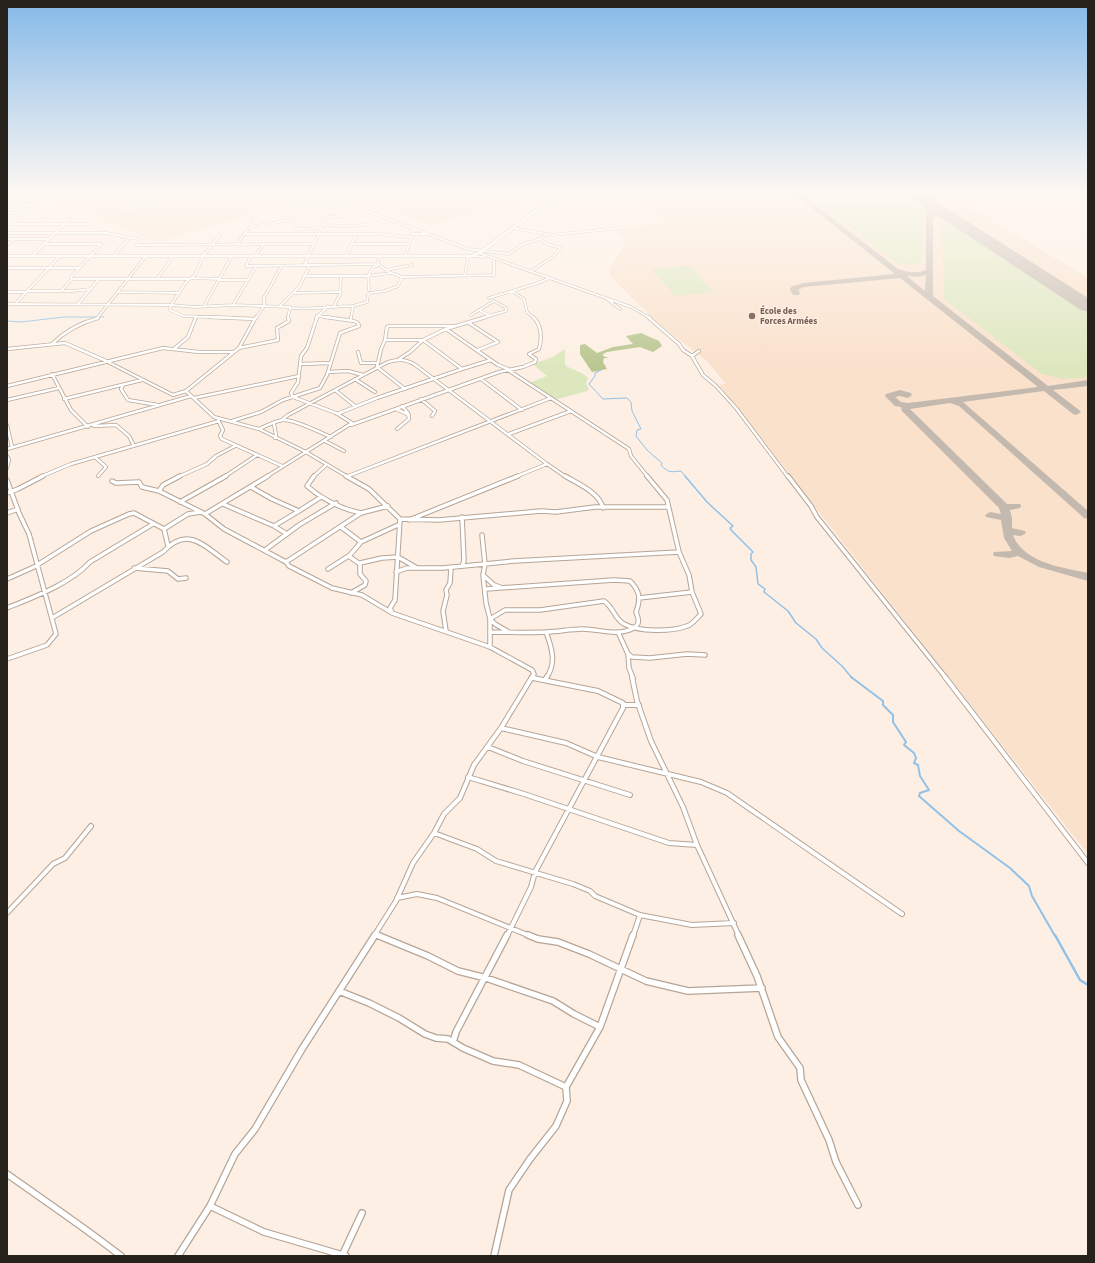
<svg xmlns="http://www.w3.org/2000/svg" width="1095" height="1263" font-family="'Source Sans 3',sans-serif">
<style>
.built{fill:#f9e1cc}
.green{fill:#dce7be}
.forest{fill:#b9c690}
.lines{fill:none;stroke-linecap:round;stroke-linejoin:round}
.stream-far3{stroke:#92c1e8;stroke-width:1}
.stream-far2{stroke:#92c1e8;stroke-width:1.5}
.stream-far1{stroke:#92c1e8;stroke-width:2}
.stream{stroke:#92c1e8;stroke-width:2.5}
.taxiway{fill:#c4b9ae;fill-rule:evenodd}
.runway{fill:#c4b9ae;fill-rule:evenodd}
.street-far4-casing{stroke:#b6a597;stroke-width:3}
.street-far3-casing{stroke:#b6a597;stroke-width:4}
.street-far2-casing{stroke:#b6a597;stroke-width:5.5}
.street-far1-casing{stroke:#b6a597;stroke-width:6}
.street-casing{stroke:#b6a597;stroke-width:8}
.secondary-casing{stroke:#b6a597;stroke-width:4}
.street-far4{stroke:#fff;stroke-width:2}
.street-far3{stroke:#fff;stroke-width:2.5}
.street-far2{stroke:#fff;stroke-width:3.5}
.street-far1{stroke:#fff;stroke-width:4}
.street{stroke:#fff;stroke-width:5.5}
.secondary{stroke:#fff;stroke-width:3}
.education-dot{fill:#8d6e63;stroke:#fdefe3;stroke-width:1.5}
.labels{text-anchor:middle;dominant-baseline:central;stroke-width:3;stroke-linejoin:round;paint-order:stroke}
.far-education-label{font-size:9px;font-weight:bold;fill:#785e54;stroke:#fdefe3;text-anchor:start}
</style>
<rect width="100%" height="100%" fill="#fdefe3"/>
<path class="built" d="M7,193H91L129,211L193,193L207,199L227,193H266L289,202L286,209L241,217L156,242L52,198L42,196L18,198Z
M351,193H523L506,206L430,225L344,195Z
M699,193H948L1088,278V854L719,385L726,384L708,362L657,322L610,276L609,269L623,248L624,239L616,230L618,228L668,222L642,202L702,196Z"/>
<path class="green" d="M806,193H905L919,203L923,210L921,263L910,265L895,262Z
M942,220H946L1088,314V377L1063,379L1042,374L944,299Z
M689,265L714,292L675,296L652,270Z
M565,349V365C572,370 582,371 588,378L586,383L589,389L587,391L555,400L529,383L547,376L533,364L553,357Z"/>
<path class="forest" d="M641,333L659,341L662,346L653,352L640,347L607,352L603,354V356L609,358H604L603,362L607,369L592,372L580,354V345L585,344L597,353L613,347L633,344L626,336Z"/>
<g class="lines">
<path class="stream-far3" d="M7,321L21,322L64,317H104
M601,370L595,373V376L589,384L603,399L627,398L631,402L632,411L641,429L637,430L636,436L647,450L662,463L661,465C668,473 671,472 681,471L686,477"/>
<path class="stream-far2" d="M685,476L707,502L733,526L730,528L732,531L753,552L751,554V560L756,567L758,584L765,589L764,592L788,611L796,623L816,639L822,648L842,666L852,678"/>
<path class="stream-far1" d="M851,677L883,701V705L893,715V722L906,742L904,745L914,753L916,758L914,763L918,765L920,776L929,790L920,793L919,796L959,831L1010,868L1029,886L1032,896L1055,936"/>
<path class="stream" d="M1055,935L1080,980L1088,985"/>
<path class="taxiway" d="M793,193H800L898,269C907,272 916,274 926,270V209L915,197V195H919L931,208L933,213L938,212L953,216L954,217L951,219L938,216L933,217V296L1048,386L1088,380V386L1053,390L1079,410L1081,412L1076,415L1073,414L1044,391L963,402L1088,511V519L1084,518L959,406L950,403L910,409L1007,504H1020L1021,506L1020,508L1010,510L1012,518V528L1025,531L1026,533L1021,536L1013,535C1023,563 1064,568 1088,573V581L1039,567L1018,556L1009,558L994,556L993,554L994,552L1012,551L1004,538L1001,520L986,517L985,515L990,512L1001,514L999,508L902,411L901,407L895,406L885,396L886,394L900,390L911,393L912,395L908,398L900,396L895,397L901,402L908,403L1038,387L900,278L804,287L798,290L800,293L799,295H793L790,289L791,287L803,283L895,274ZM926,275L925,291L907,276L918,277Z"/>
<path class="runway" d="M906,193H923L1088,298V312L1081,310L908,196Z"/>
<g class="street-far4-casing">
<path id="street-far4" d="M109,193L140,206L190,193
M166,193L179,195
M198,193L208,196L224,193
M267,193L291,203L312,202L338,195L337,199L348,204L468,249L509,254L523,244L540,239
M7,197L35,202
M107,199L129,193
M283,199L302,193
M313,202L331,208L342,216
M314,203L309,205L323,225C341,225 367,230 381,216
M7,204L31,205
M134,204L151,199L139,193
M286,212L297,229L321,228
M7,213L24,212
M317,218L342,216
M12,224H89
M40,224L51,212
M250,227L291,220
M7,228L35,202
M512,228L552,235L620,228
M7,233H107L138,239L137,245L314,244
M245,234H378L410,237
M413,234H427
M220,235L203,256L195,275L186,282L171,305L170,310L183,316L233,318
M7,239H49
M45,244H101
M237,244L250,227L253,218
M353,244H408
M7,245L14,239
M479,253L631,307L650,318
M379,255L378,264L389,272L402,277L494,275V258
M32,256L70,219
M114,256L129,238
M251,256L246,266L378,264
M255,256L264,244
M472,256L484,257
M346,257L356,234
M405,257L414,228
M7,268H80
M386,270L412,265
M531,271L551,258L561,248L547,244L540,239L546,235
M465,275L468,257
M304,276H368L373,267L377,266
M191,278L220,279
M72,279H188
M157,279L173,256
M219,280H246
M369,290L368,276L390,273
M28,291H72L91,289
M61,291L72,279L71,277L101,244
M512,291L524,299L527,312L534,318
M7,292H26
M119,292L179,293
M294,293L339,292
M489,298L535,284L550,278
M607,299L620,309
M7,304L171,305L195,307L233,305L290,307L288,318
M15,304L60,256
M77,305L98,280
M233,305L256,266
M204,306L232,256
M280,306L299,287L309,267L305,263L323,225
M334,306L340,294L341,276
M290,308C311,310 332,306 353,306
M479,310L490,316
M471,315L494,301L506,308V311L482,318
M317,316L332,318
M98,317L146,256
M195,318L196,316
M256,318L264,306V297C272,287 274,276 282,266
M316,318L328,306
M351,318L353,306L367,302L368,295L370,293L385,291L398,286L402,277"/>
</g>
<g class="street-far3-casing">
<path id="street-far3" d="M209,317L255,319
M486,317L446,329L498,365L508,369
M648,317L679,344L683,350L692,356L703,375L716,386L736,408L788,477
M351,320V317
M469,323L498,342L478,350
M385,340L387,327L389,326H457
M423,340L446,329
M52,344C65,331 80,323 98,318
M175,348L188,337L196,317
M239,348L278,340L277,328L289,321L288,317
M7,349L65,343L106,361L173,395L186,391L214,417L259,429L306,452L348,477
M358,352L361,363H378
M692,356L699,351
M399,359L410,352L423,340H385L381,349L377,367L405,389
M301,364L330,363
M462,369L491,360
M508,370L629,449L631,456L648,477
M328,372L348,371L363,375
M52,374L71,410L88,427
M355,379L375,392
M481,379L522,410
M123,385L121,389L128,400L158,405
M7,386L163,348L199,352H233
M335,390L355,406
M186,391L239,348L256,317
M194,398L299,376
M64,399L142,380
M421,399L435,411L432,416
M7,400L59,388
M396,409L409,415
M337,414L377,398L462,369L423,340
M218,420L223,430L220,436L222,439L282,466
M282,420L288,415L388,362C399,359 404,359 414,364L547,464L566,477
M232,421L261,412L283,400L320,388L327,375L340,333L359,326L358,323L354,321L325,317
M274,424L276,435L275,438
M7,425L12,447
M351,425L499,372L523,367L535,362L536,359L529,354L539,349C542,339 542,325 533,317
M94,426L116,425L129,436L134,446
M259,429C266,426 275,421 283,420C294,419 319,432 331,437
M397,429L409,419L408,413L402,406
M509,434L571,411
M325,441L344,451
M7,449L191,396
M7,456L9,460L7,468
M95,457L106,467L98,476
M348,476L551,398
M40,477L71,464L219,421
M178,477L207,464L216,456L235,446
M224,477L257,455
M266,477L352,423L336,413L293,397L291,393L298,382L301,356L307,348L317,317
M313,477L326,465
M515,477L547,464"/>
</g>
<g class="street-far2-casing">
<path id="street-far2" d="M346,476L369,489L400,519L395,600L390,608L392,612
M565,476C577,483 600,493 603,508
M788,476L811,506L817,517L946,678
M7,480L19,513L29,534L56,634L47,645L7,659
M112,481L116,483L139,482L142,487L159,491L205,514L224,529L286,562L289,566L332,588L362,595L392,613L490,647L532,670L534,674L531,678
M251,487L272,499L299,511L321,497
M159,491L163,485L180,476
M7,493L18,489L43,476
M180,502L226,476
M223,504L274,526L299,511
M7,513L18,509
M361,513L388,506
M205,514L268,476
M462,517L464,561L462,566
M400,519L439,520L541,511L556,512L595,507H668
M409,520L518,476
M274,526L287,534
M341,527L361,542
M482,535L485,564L483,575L486,603L490,619V647
M168,546L164,529L188,514L201,512
M265,550L299,525L336,503
M286,562L361,513C342,509 322,499 307,486L314,476
M360,563L382,558L398,557L417,568H443L514,561L679,552
M134,568L168,571L178,579L186,578
M328,569L350,555
M396,572L407,568H416
M483,575L494,585L500,587
M7,579L34,567L91,531L129,514L134,513L164,529
M486,589L614,580L630,581C640,591 641,599 636,612C638,618 641,623 634,628C616,637 600,629 583,629C570,629 558,632 546,632C528,633 509,632 491,632
M351,593L365,585L366,581L360,574V564L350,557V555L361,542L398,525
M639,598L692,592
M7,608C34,597 70,584 90,562L153,524
M52,618L163,552C188,525 204,546 227,562
M490,619L505,610H540L604,601C614,608 614,618 624,624C639,632 671,632 687,626C692,625 697,618 701,614L692,592L689,575L679,552L667,500L647,476
M490,619L495,624L507,631
M446,631L443,611L447,595L446,590L450,583L451,568
M546,632C552,648 557,664 546,678
M618,632L628,654L632,657L650,658L687,654L705,655
M628,654L629,668L633,678
M533,678H535"/>
</g>
<g class="street-far1-casing">
<path id="street-far1" d="M632,677L637,701L651,741L683,807L697,845L739,936
M945,677L1088,863
M545,680L547,677
M623,705H639
M501,728L566,743L598,757L701,782L727,793L902,914
M488,747L523,761L630,795
M468,777L524,794L669,843L697,845
M434,833L477,849L496,861L573,884L590,891L595,896L640,915L692,925L734,923
M397,898L417,894L437,898L530,936
M7,913L53,864L65,858L91,826
M375,934L379,936
M374,936L396,901L413,863L434,833L444,814L460,798L474,765L501,728L532,677
M507,936L531,887L535,872L623,708V703L598,691L533,678
M633,936L640,915"/>
</g>
<g class="street-casing">
<path id="street" d="M377,935L428,956L458,971L486,978L553,1001L574,1014L600,1027
M528,935L538,939L558,942L589,954L646,981L688,991L762,988
M738,935L757,976L778,1037L800,1068L801,1080L829,1140L836,1162L858,1205
M339,991L369,1003L399,1018L425,1034L436,1038L448,1039L463,1048L493,1061L519,1065L566,1087
M453,1042L456,1032L507,935
M7,1174C45,1201 84,1227 121,1256
M210,1206L264,1232L346,1256
M178,1256L210,1206L235,1154L255,1129L302,1049L375,935
M342,1256L362,1213
M494,1256L509,1190L530,1159L556,1126L567,1101L566,1087L600,1027L633,935"/>
</g>
<g class="secondary-casing">
<path id="secondary" d="M338,195L346,193
M7,256H472L481,252L559,193"/>
</g>
<use href="#street-far4" class="street-far4"/>
<use href="#street-far3" class="street-far3"/>
<use href="#street-far2" class="street-far2"/>
<use href="#street-far1" class="street-far1"/>
<use href="#street" class="street"/>
<use href="#secondary" class="secondary"/>
</g>
<linearGradient id="sky" x2="0" y2="1"><stop stop-color="#85b9e8"/><stop offset="0.52" stop-color="#fef8f2"/><stop offset="1" stop-color="#fef8f2" stop-opacity="0"/></linearGradient>
<rect width="1095" height="370" fill="url(#sky)"/>
<circle class="education-dot" cx="752" cy="316" r="4"/>
<g class="labels">
<g class="far-education-label">
<text x="760" y="311">École des<tspan x="760" dy="10">Forces Armées</tspan></text>
</g>
</g>
<rect width="1095" height="1263" fill="none" stroke="#27211b" stroke-width="16"/>
</svg>
